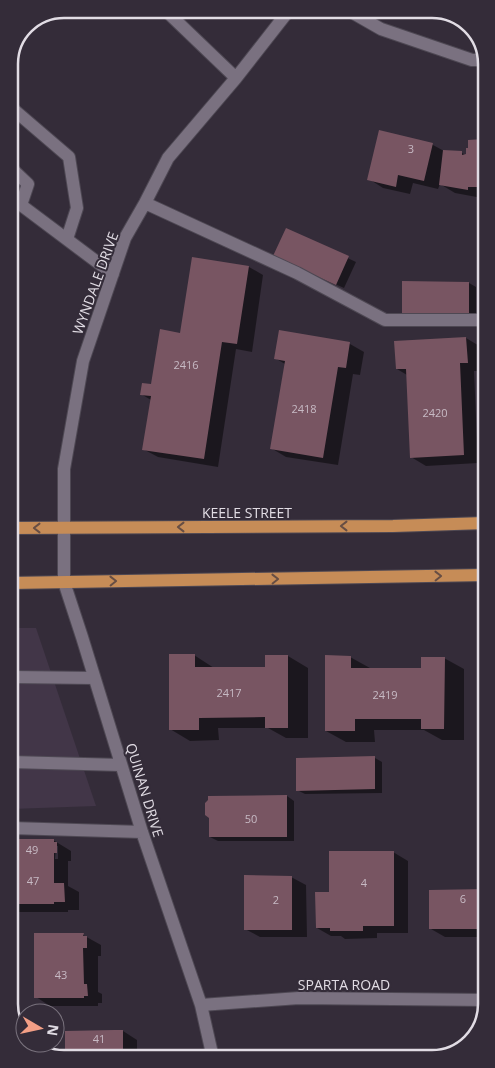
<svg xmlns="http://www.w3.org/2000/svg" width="495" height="1068" font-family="'Open Sans',sans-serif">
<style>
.built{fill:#423648}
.shadow{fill:#0007;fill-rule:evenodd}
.building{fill:#785562}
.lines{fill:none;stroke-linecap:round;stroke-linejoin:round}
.minor-casing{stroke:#4e4853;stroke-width:14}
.major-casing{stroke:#4e4853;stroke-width:14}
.minor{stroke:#7a7180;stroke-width:12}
.major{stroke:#c68c57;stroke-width:12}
.oneway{stroke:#674e44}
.labels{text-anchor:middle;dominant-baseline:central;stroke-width:4;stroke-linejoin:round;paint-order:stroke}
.number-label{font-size:11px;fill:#c7bac4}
.street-label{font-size:14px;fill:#e1dce4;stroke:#342c39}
.rim{fill:none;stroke:#e1dce4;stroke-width:2.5}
</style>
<rect width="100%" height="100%" fill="#342c39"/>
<path class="built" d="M11,628H36L96,806L11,809Z"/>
<path class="shadow" d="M380,131L433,145L444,151L462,153L467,156L484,141L482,198L455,193L440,184L438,189L413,183L410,194L383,188L369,179Z
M286,229L356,262L344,288L282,260Z
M193,258L249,267L263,275L252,352L236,349L218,467L158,457L143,449L151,400L141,394L152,385L181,334Z
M469,283L476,287V318L410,317Z
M466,338L481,347L482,371H474L478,463L426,466L411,457L407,375L397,369Z
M350,344L364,352L360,375L353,374L338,465L286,457L271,448L285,364L275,358Z
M480,652H485V729L480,726Z
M194,655L214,668H266L288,656L308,668V738H286L268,728H218L219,740L190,741L170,729Z
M350,657L370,668L422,670L444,658L464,669V740H442L424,730H374L375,742H346L326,731Z
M375,758L382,762V793L305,794L297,790Z
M287,796L294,801V841H218L210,837Z
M11,840H53L71,851V861H68V886L79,892V910H68V912H19V924H11ZM56,846H58V859H55Z
M393,852L408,861V933H377V938L345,939L341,936H331L317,928L331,893Z
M291,877L306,885L307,937H260L245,929Z
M486,890V937H445L431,929Z
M83,935L101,945V956H98V992L102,994V1003H98V1006H50L36,997Z
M123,1031L137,1040V1059H66V1032Z"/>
<path class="building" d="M379,130L433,143L424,181L398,175L396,187L367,180Z
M484,139V187H468V190L439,185L443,150L462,151V155L466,154V148H468V140Z
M286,228L349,256L336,285L273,256Z
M192,257L249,266L237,344L222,342L204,459L142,450L151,396L140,395L142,383L151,384L160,329L180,333Z
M402,281L469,282V315L402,314Z
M279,330L350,342L346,368L338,367L323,458L270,449L285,361L274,359Z
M466,337L468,363H460L464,455L410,458L406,369H396L394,341Z
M479,650H485V726H479Z
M169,654H195V667H265V655H288V728H265V717L199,718V730H169Z
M325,655L351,656V668H421V657H445L444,729H421V719H355V731H325Z
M375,756V789L296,791V758Z
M287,795V837H209V818L205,815V803L208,800V796Z
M11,839H54V842H57V853H54V883H64L65,902H54V904H11Z
M329,851H394V926H363V931H330V928H316L315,892H329Z
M244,875L292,876V930H244Z
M486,889V929H429V890Z
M34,933H84L83,936H87V948H83L84,984H87L88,996H84V998H34Z
M114,1030H123V1059H65V1031Z"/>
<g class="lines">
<g class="minor-casing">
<path id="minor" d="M164,9L236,78
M346,9L381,29L472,60H483
M13,109L69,157L77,208L67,239
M9,166L28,184L21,205L113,274
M145,203L297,273L385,320H484
M11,677L94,678
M11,762L121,765
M11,828L142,832
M201,1005L299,998L486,1000
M213,1058L201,1005L142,832L82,637L64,582V469L83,361L125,238L145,203L168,158L236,78L290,9"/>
</g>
<g class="major-casing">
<path id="major" d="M10,528L393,526L485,523
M10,583L485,575"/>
</g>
<use href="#minor" class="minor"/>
<use href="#major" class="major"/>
</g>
<defs><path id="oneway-chevron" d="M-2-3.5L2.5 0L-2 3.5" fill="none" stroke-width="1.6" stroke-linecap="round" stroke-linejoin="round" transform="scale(1.25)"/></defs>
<g class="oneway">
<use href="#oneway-chevron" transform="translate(344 526) rotate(180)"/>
<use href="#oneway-chevron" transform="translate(181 527) rotate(180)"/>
<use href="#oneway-chevron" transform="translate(37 528) rotate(-180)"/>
<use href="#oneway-chevron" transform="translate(438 576) rotate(-1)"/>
<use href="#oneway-chevron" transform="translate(275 579) rotate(-1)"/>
<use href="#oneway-chevron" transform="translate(113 581) rotate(-1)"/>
</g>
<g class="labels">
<g class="number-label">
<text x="411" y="148">3</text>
<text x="186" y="364">2416</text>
<text x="304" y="408">2418</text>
<text x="435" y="412">2420</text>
<text x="229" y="692">2417</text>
<text x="385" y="694">2419</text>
<text x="251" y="818">50</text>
<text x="32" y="849">49</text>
<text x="33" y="880">47</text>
<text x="364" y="882">4</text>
<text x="463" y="898">6</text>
<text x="276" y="899">2</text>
<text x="61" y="974">43</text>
<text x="99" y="1038">41</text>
</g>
<g class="street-label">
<text transform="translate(95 283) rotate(-70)">WYNDALE DRIVE</text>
<text x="247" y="512">KEELE STREET</text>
<text transform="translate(145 790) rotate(73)">QUINAN DRIVE</text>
<text x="344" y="984">SPARTA ROAD</text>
</g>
</g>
<path d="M0 0H495V1068H0ZM64 18H432A46 46 0 0 1 478 64V1004A46 46 0 0 1 432 1050H64A46 46 0 0 1 18 1004V64A46 46 0 0 1 64 18Z" fill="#342c39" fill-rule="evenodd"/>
<path class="rim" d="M64 18H432A46 46 0 0 1 478 64V1004A46 46 0 0 1 432 1050H64A46 46 0 0 1 18 1004V64A46 46 0 0 1 64 18Z"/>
<g transform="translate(40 1028) rotate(99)"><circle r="24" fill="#342c39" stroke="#79727d"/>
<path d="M0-4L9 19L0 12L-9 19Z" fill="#f39f86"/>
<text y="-8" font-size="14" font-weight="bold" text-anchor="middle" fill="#e1dce4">N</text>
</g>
</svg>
